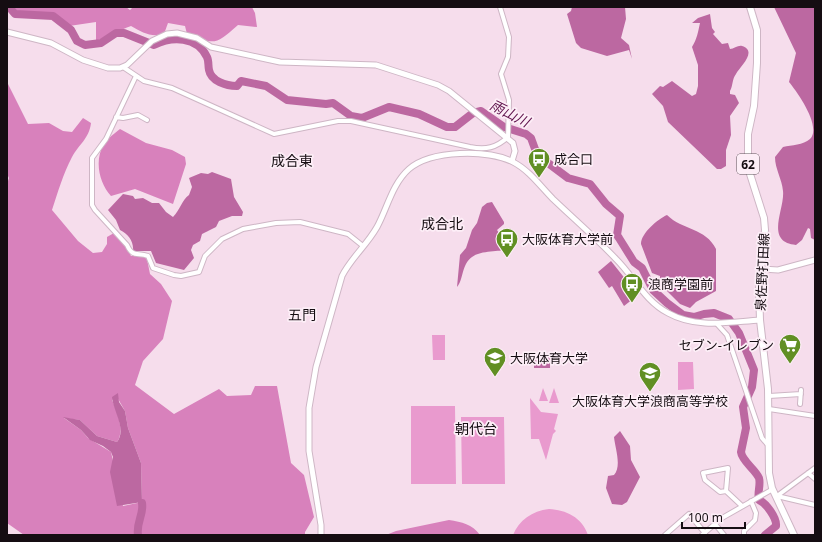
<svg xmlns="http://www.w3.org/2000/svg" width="822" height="542" font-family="'Noto Sans','Noto Sans JP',sans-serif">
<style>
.green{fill:#e99ace}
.forest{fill:#d881bc;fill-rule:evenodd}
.water{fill:#bc68a1}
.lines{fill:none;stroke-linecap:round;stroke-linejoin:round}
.river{stroke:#bc68a1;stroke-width:8}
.minor-casing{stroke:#ceb6c5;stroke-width:6}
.tertiary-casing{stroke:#ceb6c5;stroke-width:7}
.primary-casing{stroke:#ceb6c5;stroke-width:8}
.minor{stroke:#fff;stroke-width:4}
.tertiary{stroke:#fff;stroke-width:5}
.primary{stroke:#fff;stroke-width:6}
.labels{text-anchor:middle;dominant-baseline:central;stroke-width:3.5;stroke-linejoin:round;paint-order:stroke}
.shield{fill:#fdeef7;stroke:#5b5057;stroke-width:1}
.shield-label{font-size:12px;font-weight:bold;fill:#150d12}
.poi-label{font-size:13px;fill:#150d12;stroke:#fdeef7;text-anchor:start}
.street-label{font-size:13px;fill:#150d12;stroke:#fdeef7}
.water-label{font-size:14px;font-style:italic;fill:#5f124c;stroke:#fdeef7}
.neighbourhood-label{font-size:14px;fill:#150d12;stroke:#fdeef7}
</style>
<rect width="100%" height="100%" fill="#f6ddec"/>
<path class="green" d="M432,335H445V360H433Z
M678,362H693L694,389L678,390Z
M543,388L548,401H539Z
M554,388L559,403H549Z
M530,398L541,412L558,414L554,429L556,431L553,434L546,460L539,439H531Z
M411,406H455L456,484H411Z
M461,417H504L505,484H462Z
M549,509C566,510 582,517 588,535H513C519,520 532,511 549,509Z"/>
<path class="forest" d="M11,7H126L130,10L133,7H252L255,13L257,27L238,25C215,45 216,45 187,34L185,26L168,23L164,34C151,38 142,32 131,26C121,29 103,40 96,40V22L69,26L54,15L16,12Z
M7,82L28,124L49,123L63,131L72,132L83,118L91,123C89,139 79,144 72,157C63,174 58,192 52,210L78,241L93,253L102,252L107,244V237L114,233L126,246L131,256H142L147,259L150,274L161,284L172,301L163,339L143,361L135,385L174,414L219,389L227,396L251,395L255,386H277L291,463L304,475L314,517L305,532V535H24L7,523V184L9,178L7,174ZM117,397L125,411L128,428L141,463L142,502L123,506L111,452L88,438L81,430L64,418L80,420L97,436L117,442C125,431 117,411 112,400Z
M120,129L146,143L172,150L185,157L186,164L173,204L135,189L111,196C99,183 94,160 104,144C108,138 115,133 120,129Z
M449,520C462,522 472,524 480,535H386L396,531Z"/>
<path class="water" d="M572,7H625L626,19L621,38L629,45L632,59L629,50L607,56L581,48L576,43L567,14L571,11Z
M774,7H815V240L811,238L810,229L808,228L802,240L796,245C764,242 785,209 783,191C782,179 775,169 775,157L783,147C792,145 803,145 810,139C822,127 798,93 789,82L796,53Z
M710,14L712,28L715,32L713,34L722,44L728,43L730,49C734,49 738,45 742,46C758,51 740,67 736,74C732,79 733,86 730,91V94L735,95L739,103L730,116L731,135L726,150V166L721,169H717L668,122L663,106L652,94L660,86L663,87L672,81L692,96L696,94L698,86V65L692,47C697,39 698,32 700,23H692L698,18Z
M212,172L231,179L234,197L243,212L242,216H232L219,221L216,227L202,234L200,241L193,245L191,250L194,258L184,270L156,263L151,251H133C134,241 128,234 120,230L116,220L108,210L123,194L133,196L135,199L143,198L152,203H159L166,212L173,217C180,210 182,200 189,195L192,187L189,178L201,173L208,174Z
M492,202L504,222V224L497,230L506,244L507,248C503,253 483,249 472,257C461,265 464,279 457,287L460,255L466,248L472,230L477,223L482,207L487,203Z
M667,215C682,230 706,228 716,249V291L696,302L690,308L680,304L660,284V276L652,273L641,244C641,233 658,219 667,215Z
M611,261L638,295L624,306L612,286L609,288L598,272Z
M534,356H550V368H534Z
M118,393L119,402L125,411L128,428L141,463L142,502L117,506L110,472L113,457L111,452L103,446L90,440L81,430L63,417L80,420L97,436L117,442C127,429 113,411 112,397Z
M620,431L630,446L631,460L640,477L627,502L622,505L612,504L606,488L608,476L614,475C622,466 615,448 614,437Z"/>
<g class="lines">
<path class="river" d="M9,7L15,14L53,16L71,30L77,41L85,45L101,43L116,33H124L154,45C172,36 197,36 207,57C209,61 208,66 209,70C211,81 226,86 237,86L241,81L266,86L287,100L326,104L333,103L351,116L362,118L389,107L419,114L447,127H455L473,113L481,111L504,127L526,134L531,138L535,149L544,160L568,178L590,184L606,204L620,216L617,235L619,238L634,262L642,268L653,290L667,303L683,315L694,317L704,314L714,313L729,319L739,333L754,370L752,387L743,407L746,428L741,452C742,461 755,469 759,478C761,485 757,493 759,500C766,503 777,518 776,526L765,535
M138,535C136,522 144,515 142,503"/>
<g class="minor-casing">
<path id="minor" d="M123,67L144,81L172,88L274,134L338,121H351L470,147C486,150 496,148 508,137L509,100L501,74L508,57L509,37L500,7
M136,76L106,139L92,158V205L95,210L127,245C133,258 137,252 148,256L153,268L174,275L181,276L199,272L205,256L222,239L243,229L276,223L300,222L348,234L363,246
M116,117L123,118L138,115L147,120
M717,324L727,335L762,438L768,445
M769,396L801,394
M800,404L801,390
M769,409L815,416
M808,473L815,479
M726,491L720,492L705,480L703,473L728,468L726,491L742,506
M777,496L815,468
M777,496L815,505
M715,524L724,535
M665,535L689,514L705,533
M702,535L722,518L773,489
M744,535V531L755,520L756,513L751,501"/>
</g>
<g class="tertiary-casing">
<path id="tertiary" d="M7,32L51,43L83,60L108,68H120L127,65L152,41L167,34L177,33L197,38L211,47L280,62L376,65L438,85L449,91L513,143L515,151L512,161
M760,269L778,270L815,260
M321,535V525L309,451V408L316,367L342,276C351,258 367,245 377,227C387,209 392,184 409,169C431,150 488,149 513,162C529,170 541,187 553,199C574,219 596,238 616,259C634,277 645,301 668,313C697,329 729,322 760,320"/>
</g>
<g class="primary-casing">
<path id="primary" d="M750,7L757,30V63L754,106L748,134V156L750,174L764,218L765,230L759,289L760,320L768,389L769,473L772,488L794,535"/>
</g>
<use href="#minor" class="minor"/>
<use href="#tertiary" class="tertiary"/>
<use href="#primary" class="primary"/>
</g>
<defs>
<g id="bus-pin" transform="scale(1.15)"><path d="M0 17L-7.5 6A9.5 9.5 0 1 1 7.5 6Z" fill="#618f23" stroke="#fdeef7"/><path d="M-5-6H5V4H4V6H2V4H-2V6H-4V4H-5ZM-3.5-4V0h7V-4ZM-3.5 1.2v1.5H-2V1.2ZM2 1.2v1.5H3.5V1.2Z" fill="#fff"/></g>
<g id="supermarket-pin" transform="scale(1.15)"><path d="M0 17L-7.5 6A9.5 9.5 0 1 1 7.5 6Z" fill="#618f23" stroke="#fdeef7"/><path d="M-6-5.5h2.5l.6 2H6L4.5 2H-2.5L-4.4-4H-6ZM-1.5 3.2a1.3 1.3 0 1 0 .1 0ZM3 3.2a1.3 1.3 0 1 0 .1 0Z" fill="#fff"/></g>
<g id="university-pin" transform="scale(1.15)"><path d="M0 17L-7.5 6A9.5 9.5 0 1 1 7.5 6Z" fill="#618f23" stroke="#fdeef7"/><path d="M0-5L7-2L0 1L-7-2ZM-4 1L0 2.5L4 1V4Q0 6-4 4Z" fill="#fff"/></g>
<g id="school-pin" transform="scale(1.15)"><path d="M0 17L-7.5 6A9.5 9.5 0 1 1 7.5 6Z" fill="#618f23" stroke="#fdeef7"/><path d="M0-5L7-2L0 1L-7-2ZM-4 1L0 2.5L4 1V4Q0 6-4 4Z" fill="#fff"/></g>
</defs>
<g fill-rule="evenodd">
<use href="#bus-pin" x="539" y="159"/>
<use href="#bus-pin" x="507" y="239"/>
<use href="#bus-pin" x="632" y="284"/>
<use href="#supermarket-pin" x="790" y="345"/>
<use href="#university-pin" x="495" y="358"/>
<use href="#school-pin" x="650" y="373"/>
</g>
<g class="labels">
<rect class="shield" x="737" y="154" width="22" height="20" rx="3"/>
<g class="shield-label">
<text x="748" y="164">62</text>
</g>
<g class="poi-label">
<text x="554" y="159">成合口</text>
<text x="522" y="239">大阪体育大学前</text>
<text x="648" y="284">浪商学園前</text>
<text x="774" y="345" text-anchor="end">セブン-イレブン</text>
<text x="510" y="358">大阪体育大学</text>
<text x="650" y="401" text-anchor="middle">大阪体育大学浪商高等学校</text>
</g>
<g class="street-label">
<text transform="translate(762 272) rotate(-87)">泉佐野打田線</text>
</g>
<g class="water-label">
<text transform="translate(510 113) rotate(27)">雨山川</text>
</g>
<g class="neighbourhood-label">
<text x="292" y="160">成合東</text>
<text x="442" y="223">成合北</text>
<text x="302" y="314">五門</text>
<text x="476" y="428">朝代台</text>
</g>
</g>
<rect width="822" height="542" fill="none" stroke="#150d12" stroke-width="16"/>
<path d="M682 522v6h63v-6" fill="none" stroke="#150d12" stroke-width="2"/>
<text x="688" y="522" font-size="12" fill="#150d12" stroke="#fdeef7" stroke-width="3" paint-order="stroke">100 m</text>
</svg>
